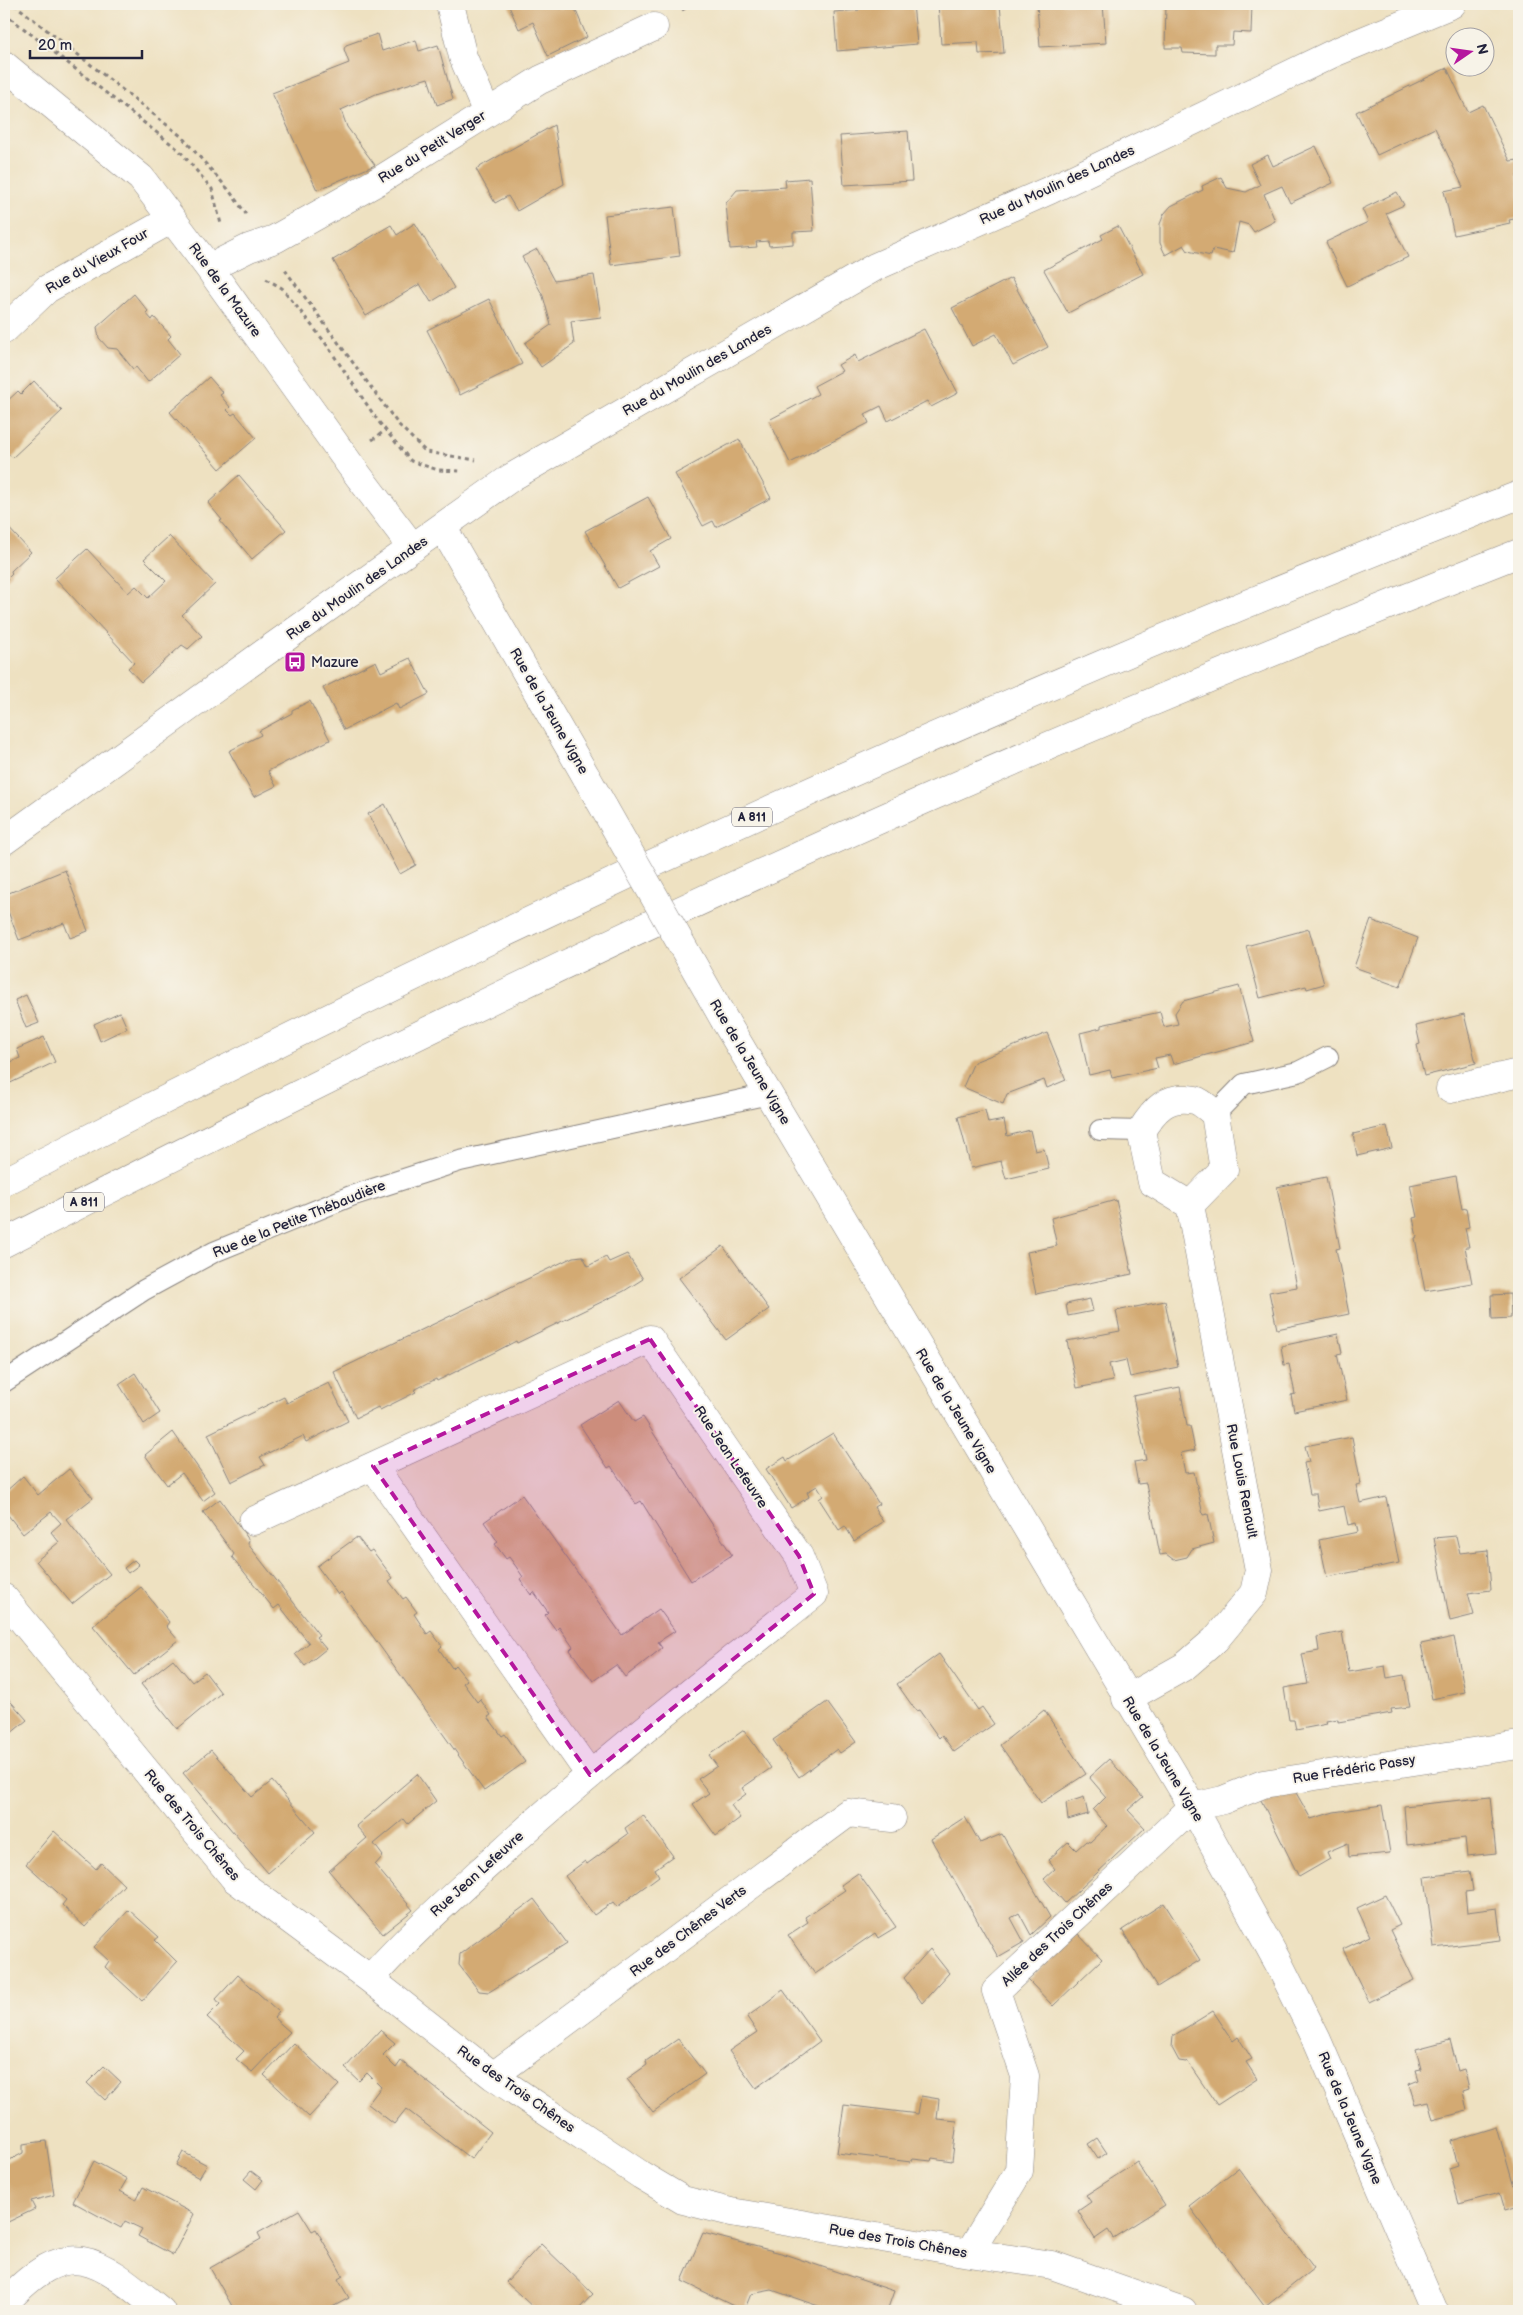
<svg xmlns="http://www.w3.org/2000/svg" width="1523" height="2315" font-family="'Balsamiq Sans',sans-serif">
<style>
.building{fill:#d3aa73}
.lines{fill:none;stroke-linecap:round;stroke-linejoin:round}
.service-casing{stroke:#88827e;stroke-width:22}
.minor-casing{stroke:#88827e;stroke-width:29}
.motorway-casing{stroke:#88827e;stroke-width:29}
.path{stroke:#88827e;stroke-width:3;stroke-dasharray:4 4;stroke-linecap:butt}
.service{stroke:#fff;stroke-width:20}
.minor{stroke:#fff;stroke-width:28}
.motorway{stroke:#fff;stroke-width:28}
.minor-bridge-casing{stroke:#88827e;stroke-width:29;stroke-linecap:butt}
.minor-bridge{stroke:#fff;stroke-width:28}
.marked{fill:#b5179e;fill-opacity:0.2;stroke:#b5179e;stroke-width:4;stroke-dasharray:10 6;stroke-linejoin:round}
.labels{text-anchor:middle;dominant-baseline:central;stroke-width:4;stroke-linejoin:round;paint-order:stroke}
.shield{fill:#f7f3e8;stroke:#62616f;stroke-width:1}
.shield-label{font-size:12px;font-weight:bold;fill:#22223b}
.street-label{font-size:14px;fill:#22223b;stroke:#f7f3e8}
.poi-label{font-size:14px;fill:#22223b;stroke:#f7f3e8;text-anchor:start}
</style>
<rect width="100%" height="100%" fill="#f7f3e8"/>
<filter id="ink" filterUnits="userSpaceOnUse"><feTurbulence type="fractalNoise" baseFrequency=".02" numOctaves="2"/><feDisplacementMap in="SourceGraphic" scale="10" xChannelSelector="R" yChannelSelector="G"/><feConvolveMatrix kernelMatrix="1 2 1 2 8 2 1 2 1" color-interpolation-filters="sRGB"/></filter>
<filter id="wash" filterUnits="userSpaceOnUse"><feTurbulence type="fractalNoise" baseFrequency=".0096" numOctaves="4" result="noise"/><feDisplacementMap in="SourceGraphic" scale="20" xChannelSelector="R" yChannelSelector="G"/><feGaussianBlur stdDeviation="1.12" result="paint"/><feColorMatrix in="noise" values="0 0 0 0 0 0 0 0 0 0 0 0 0 0 0 0 0 1.4 0 .05"/><feComposite in="paint" operator="in"/></filter>
<g filter="url(#wash)">
<rect width="100%" height="100%" fill="#eee1c1"/>
<g id="blocks">
<path class="building" d="M508,4H558L560,9L573,4L587,37L548,56L533,22L519,29Z
M859,4H913L917,44L837,51L834,12L859,10Z
M938,4H1000L1004,53L979,54L978,42L941,44Z
M1037,4H1103L1106,43L1040,47Z
M1166,4H1252L1251,33L1233,32L1232,45H1215V54L1183,53L1182,48H1165Z
M377,34L382,51L416,40L419,51L438,45L453,99L437,105L428,78L376,94L341,110L347,127L375,165L317,190L272,93L349,63L344,49L346,45Z
M1447,68L1468,112L1483,105L1510,161L1519,160V175H1517L1519,188V218L1509,220L1510,223L1454,235L1444,191L1463,187L1435,128L1377,155L1356,112Z
M554,125L564,184L517,211L508,196L495,203L476,169Z
M908,131L912,181L844,185L840,136Z
M1316,146L1333,183L1290,203L1282,186L1264,194L1275,221L1254,232L1249,225L1239,222L1233,253L1213,249L1211,256L1188,251L1184,245L1166,255L1164,252L1160,243V224L1164,214L1171,206L1203,190L1202,186L1221,177L1227,188L1246,192L1260,185L1250,164L1268,155L1273,166Z
M810,178L814,231L793,232V244L769,246L768,241L756,242L757,247L730,249L726,203L737,190L786,187L785,180Z
M1397,192L1404,205L1386,213L1408,257L1347,286L1326,242L1368,222L1362,209Z
M674,207L680,256L611,265L605,215Z
M415,223L454,288L431,302L420,284L366,316L333,260L391,225L397,235Z
M1118,226L1143,274L1068,313L1044,270L1103,239L1101,235Z
M537,249L554,281L594,275L601,317L571,321L574,344L541,367L525,343L551,325L543,296L522,257Z
M1011,278L1048,347L1013,365L996,334L972,346L952,308Z
M134,294L148,311L146,313L152,320L154,317L171,336L168,339L180,354L148,382L136,367L133,369L117,349L108,348L99,338L97,327Z
M489,299L522,364L460,395L427,330Z
M924,329L958,393L931,407L927,401L888,421L881,406L865,414L869,423L790,463L769,420L818,394L814,386L842,371L838,365L855,355L858,362Z
M209,377L223,393L220,395L230,407L227,410L232,415L235,413L256,438L220,469L170,412Z
M34,381L62,411L12,458L4,449V404L18,391L21,394Z
M739,439L771,498L716,527L713,521L703,526L675,474Z
M239,475L286,530L252,559L220,521L222,520L208,503Z
M648,497L671,539L650,551L659,566L618,588L585,531Z
M4,523L31,552L11,571L12,574L4,582Z
M169,536L215,584L182,615L202,636L188,649L182,645L141,682L128,668L134,663L55,578L87,549L128,593L136,586L148,598L166,581L144,559Z
M410,658L429,694L399,709L396,703L344,730L323,688L376,661L381,672Z
M310,701L330,740L268,771L276,786L254,797L229,751L261,735L259,731L292,713V710Z
M385,804L416,865L400,874L368,814Z
M65,870L88,931L70,938L64,923L19,940L4,901V895Z
M1371,920L1418,938L1400,987L1370,976L1371,973L1354,967Z
M1309,929L1324,984L1307,989L1306,986L1260,998L1246,946Z
M1239,986L1254,1042L1173,1064L1170,1055L1155,1058L1158,1068L1112,1078L1110,1070L1089,1075L1080,1033L1101,1028V1025L1160,1012L1164,1027L1178,1024L1175,1013L1183,1001Z
M26,995L39,1023L26,1028L15,1000Z
M120,1012L127,1028L100,1041L94,1024Z
M1464,1014L1476,1063L1424,1076L1417,1045L1420,1044L1416,1026Z
M1047,1033L1066,1080L1047,1088L1044,1080L1007,1094L1003,1104L963,1087L974,1062Z
M44,1037L55,1062L4,1086V1065L20,1058L17,1049Z
M985,1110L988,1123L1004,1120L1007,1136L1030,1130L1035,1151L1044,1149L1049,1169L1006,1179L1001,1161L971,1168L958,1117Z
M1387,1126L1392,1148L1357,1156L1353,1134Z
M1456,1176L1462,1209L1466,1208L1469,1227L1465,1228L1469,1247H1465L1472,1283L1425,1291L1415,1238L1417,1237L1413,1218L1417,1217L1410,1185Z
M1326,1177L1340,1248L1336,1249L1349,1314L1277,1329L1269,1292L1297,1287L1277,1187Z
M1116,1200L1132,1274L1036,1294L1027,1252L1057,1246L1051,1218Z
M723,1246L769,1309L726,1340L679,1278Z
M627,1254L643,1279L624,1291L517,1343L516,1341L495,1352L437,1381L436,1379L414,1390L416,1392L380,1410L378,1407L356,1418L334,1372L573,1257L583,1256L588,1266L606,1257L609,1262Z
M1510,1294L1511,1318L1492,1319L1491,1295Z
M1090,1299L1093,1311L1068,1316L1066,1304Z
M1165,1301L1178,1367L1130,1377L1126,1360L1109,1364L1113,1381L1077,1388L1067,1341L1120,1331L1116,1311Z
M1338,1334L1342,1353L1337,1354L1347,1400L1294,1411L1291,1395L1295,1394L1289,1364L1284,1365L1281,1346Z
M135,1373L160,1413L144,1424L119,1384Z
M329,1383L348,1421L306,1442L303,1436L260,1457L265,1465L231,1482L208,1434L284,1397L287,1403Z
M1180,1387L1187,1426H1190L1195,1450L1181,1453L1185,1473L1194,1472L1203,1515L1208,1514L1214,1543L1192,1549L1187,1557L1174,1560L1166,1554L1160,1555L1146,1483L1138,1484L1134,1462L1146,1460L1133,1396Z
M619,1400L634,1422L643,1417L732,1555L691,1581L641,1501L636,1504L611,1466L608,1468L580,1425Z
M173,1432L215,1492L203,1501L182,1473L167,1485L145,1455Z
M833,1433L879,1504L874,1507L883,1522L854,1541L845,1526L839,1530L819,1499L823,1496L817,1486L807,1492L809,1497L791,1508L766,1469L785,1457L787,1461Z
M1352,1437L1361,1484L1356,1485L1360,1503L1386,1497L1399,1563L1327,1577L1319,1540L1358,1532L1356,1523L1348,1525L1344,1506L1319,1511L1316,1494H1310L1304,1463L1309,1462L1305,1446Z
M69,1469L93,1498L66,1519L110,1574L72,1604L36,1561L59,1542L51,1532L61,1523L51,1512L23,1534L4,1510V1493L23,1476L38,1495Z
M522,1495L622,1635L659,1609L675,1631L658,1642L662,1648L625,1677L616,1665L593,1681L570,1650L573,1647L559,1627L556,1630L545,1615L548,1612L534,1592L531,1595L520,1579L523,1577L517,1568L509,1557L506,1559L495,1544L498,1542L484,1522Z
M220,1499L249,1540L248,1544L319,1635L316,1637L326,1649L305,1666L295,1654L309,1643L279,1605L274,1609L232,1557L234,1554L203,1512Z
M1456,1536L1460,1553L1488,1550L1491,1590L1468,1593L1474,1615L1450,1621L1434,1538Z
M357,1537L369,1552L372,1550L393,1578L389,1581L403,1599L406,1597L417,1612L414,1614L427,1634L431,1631L442,1646L439,1649L452,1668L455,1665L467,1680L463,1683L477,1702L480,1699L491,1715L488,1717L502,1736L505,1734L525,1762L484,1791L341,1592L338,1595L317,1566Z
M134,1560L139,1565L128,1573L124,1568Z
M141,1587L169,1622L166,1626L178,1640L134,1675L93,1626Z
M1342,1632L1349,1672L1385,1666L1387,1678L1404,1675L1410,1707L1391,1709L1392,1713L1338,1722V1719L1326,1721L1327,1724L1296,1730L1294,1720H1289L1284,1688L1308,1684L1302,1654L1319,1651L1317,1637Z
M1454,1637L1465,1692L1432,1699L1421,1644Z
M939,1654L978,1710L982,1707L994,1724L954,1752L942,1735L939,1738L919,1710L916,1711L897,1684Z
M173,1659L192,1682L205,1672L221,1693L177,1729L141,1684Z
M4,1694L27,1720L4,1739Z
M827,1702L856,1742L840,1753L837,1749L799,1777L773,1740Z
M1044,1710L1086,1774L1041,1803L1000,1745Z
M744,1730L771,1768L742,1788L746,1794L731,1805L740,1818L716,1836L693,1804L709,1793L698,1779L717,1766L709,1755Z
M211,1750L252,1797L272,1781L315,1832L268,1873L183,1773Z
M1109,1759L1143,1797L1128,1810L1145,1828L1065,1903L1044,1879L1055,1869L1048,1860L1068,1842L1076,1850L1086,1841L1090,1842L1107,1826L1093,1810L1106,1797L1089,1777Z
M417,1774L436,1801L408,1824L404,1819L374,1844L383,1856L375,1865L413,1910L383,1934L329,1871L367,1838L356,1826Z
M1295,1791L1311,1819L1334,1812L1382,1805L1390,1853L1349,1857L1348,1843L1327,1852L1330,1859L1299,1877L1260,1798Z
M1084,1797L1088,1814L1068,1820L1066,1803Z
M1490,1797L1496,1853L1467,1856L1465,1838L1407,1845L1404,1806Z
M643,1815L673,1856L655,1869L659,1876L617,1907L613,1902L594,1915L565,1876L585,1861L587,1864L628,1834L625,1828Z
M965,1817L980,1843L1002,1834L1050,1917L1031,1935L1019,1913L1011,1918L1024,1942L998,1957L931,1839Z
M54,1831L96,1869L101,1863L124,1885L85,1927L62,1905L66,1900L26,1864Z
M1470,1871L1473,1891L1465,1892L1467,1912L1497,1908L1501,1940L1434,1948L1425,1877Z
M858,1873L896,1927L878,1938L875,1933L815,1974L788,1935L808,1922L805,1917L845,1890L841,1885Z
M1385,1895L1400,1925L1390,1930L1414,1980L1369,2002L1343,1949L1370,1936L1357,1908Z
M534,1899L567,1943L489,1992L479,1991L459,1965L460,1954Z
M1164,1903L1200,1960L1157,1987L1122,1930Z
M129,1910L159,1937L155,1940L177,1962L142,2001L105,1967L109,1961L94,1947Z
M1078,1934L1102,1959L1053,2006L1028,1980Z
M930,1949L949,1973L922,2003L904,1978Z
M238,1975L279,2012L274,2018L290,2032L252,2072L236,2059L244,2051L207,2017L220,2004L216,1999Z
M783,1990L820,2041L756,2088L729,2051L757,2032L747,2017Z
M1213,2011L1233,2041L1238,2037L1252,2059L1246,2062L1257,2079L1217,2105L1187,2061L1186,2062L1179,2061L1172,2048L1173,2036Z
M380,2030L395,2043L383,2055L396,2068L401,2061L491,2132L471,2159L406,2109L394,2124L368,2104L381,2087L367,2073L359,2081L345,2068Z
M678,2039L705,2074L653,2112L627,2079L647,2065L646,2061Z
M1450,2040L1458,2071L1464,2069L1469,2089L1463,2091L1467,2111L1433,2120L1428,2101L1415,2104L1409,2084L1419,2080L1416,2070L1421,2069L1416,2049Z
M294,2043L339,2085L309,2117L264,2075Z
M104,2066L121,2082L105,2100L87,2083Z
M921,2096L939,2099L937,2119L957,2121L952,2161L932,2158L931,2161L913,2159L911,2162L837,2153L844,2105L918,2114Z
M1497,2127L1514,2187L1519,2186V2206L1505,2210L1500,2193L1459,2204L1449,2168L1458,2165L1451,2141Z
M1097,2138L1107,2153L1098,2159L1088,2144Z
M46,2141L54,2195L31,2201L35,2209L8,2222L6,2219L4,2221V2163L23,2153V2144Z
M183,2152L207,2165L199,2178L176,2165Z
M94,2161L127,2179L120,2191L136,2200L143,2187L194,2214L173,2255L138,2236L142,2229L125,2221L121,2228L73,2202Z
M1137,2162L1165,2205L1113,2238L1108,2230L1095,2239L1078,2211L1091,2202L1086,2195Z
M1238,2168L1314,2268L1265,2307L1189,2206Z
M251,2171L263,2180L256,2189L244,2179Z
M299,2210L312,2231L316,2229L343,2276L338,2279L349,2298L325,2311H235L210,2268L261,2239L258,2233Z
M703,2233L781,2253L894,2291L887,2311H833L772,2290L751,2294L744,2311L682,2281Z
M541,2244L593,2294L577,2311H537L506,2282Z"/>
</g>
</g>
<g filter="url(#ink)">
<use href="#blocks" fill-opacity="0" stroke="#88827e" stroke-width="1"/>
<g class="lines">
<g class="service-casing">
<path id="service" d="M1215,1114L1244,1084L1298,1072L1328,1057
M1100,1130L1141,1131
M4,1382L144,1290L214,1252L351,1196L460,1161L769,1094"/>
</g>
<g class="minor-casing">
<path id="minor" d="M450,4L463,57L487,113
M4,65L141,178L209,268L351,466L413,548
M209,268L249,248L275,239L380,180L540,80L654,27
M4,330L47,289L172,219
M443,528L587,778
M4,841L264,653L512,477L875,267L1050,190L1336,52L1452,4
M725,1021L1193,1807L1280,1966L1317,2040L1434,2311
M1450,1089L1519,1073
M373,1466L590,1775
M253,1521L650,1339L799,1556L814,1594C706,1680 597,1765 495,1858C451,1898 409,1935 370,1979
M4,1598L235,1879L370,1979L493,2076L641,2175L683,2200L731,2212L969,2253L1052,2265L1183,2311
M1126,1699L1185,1666L1215,1640L1254,1593L1259,1570L1190,1205L1152,1182L1141,1131C1154,1110 1167,1094 1195,1100C1202,1102 1210,1110 1215,1114L1224,1170L1190,1205
M493,2076L848,1813L892,1818
M969,2253L1019,2171L1025,2076L996,1991L1193,1807L1223,1800L1263,1784L1519,1745
M4,2304C69,2233 97,2258 161,2311"/>
</g>
<g class="motorway-casing">
<path id="motorway" d="M4,1182C497,926 1002,695 1519,495
M4,1243C307,1088 612,937 924,800C1121,713 1319,632 1519,553"/>
</g>
<path class="path" d="M14,4L181,136L228,189L246,214
M682,10L692,4
M4,13L179,150L212,189L221,224
M285,270L398,424L426,452L476,460
M266,279L282,288L324,341L378,421L411,461L438,470L461,471
M372,440L386,430"/>
<use href="#service" class="service"/>
<use href="#minor" class="minor"/>
<use href="#motorway" class="motorway"/>
<g class="minor-bridge-casing">
<path id="minor-bridge" d="M587,778L725,1021"/>
</g>
<use href="#minor-bridge" class="minor-bridge"/>
</g>
</g>
<path class="marked" d="M650,1339L799,1556L814,1594L590,1775L373,1466Z"/>
<defs>
<g id="bus-square" transform="scale(1.125)"><rect x="-9" y="-9" width="18" height="18" rx="4" fill="#b5179e" stroke="#f7f3e8"/><path d="M-5-6H5V4H4V6H2V4H-2V6H-4V4H-5ZM-3.5-4V0h7V-4ZM-3.5 1.2v1.5H-2V1.2ZM2 1.2v1.5H3.5V1.2Z" fill="#fff"/></g>
</defs>
<g fill-rule="evenodd">
<use href="#bus-square" x="295" y="662"/>
</g>
<g class="labels">
<g class="shield">
<rect x="732" y="807.5" width="40" height="19" rx="4"/>
<rect x="64" y="1192.5" width="40" height="19" rx="4"/>
</g>
<g class="shield-label">
<text x="752" y="817">A 811</text>
<text x="84" y="1202">A 811</text>
</g>
<g class="street-label">
<text transform="translate(432 147) rotate(-32)">Rue du Petit Verger</text>
<text transform="translate(1057 185) rotate(-25)">Rue du Moulin des Landes</text>
<text transform="translate(97 261) rotate(-30)">Rue du Vieux Four</text>
<text transform="translate(225 290) rotate(54)">Rue de la Mazure</text>
<text transform="translate(697 370) rotate(-30)">Rue du Moulin des Landes</text>
<text transform="translate(357 588) rotate(-35)">Rue du Moulin des Landes</text>
<text transform="translate(549 711) rotate(60)">Rue de la Jeune Vigne</text>
<text transform="translate(750 1062) rotate(59)">Rue de la Jeune Vigne</text>
<text transform="translate(299 1219) rotate(-22)">Rue de la Petite Thébaudière</text>
<text transform="translate(956 1411) rotate(59)">Rue de la Jeune Vigne</text>
<text transform="translate(731 1457) rotate(56)">Rue Jean Lefeuvre</text>
<text transform="translate(1242 1481) rotate(79)">Rue Louis Renault</text>
<text transform="translate(1163 1759) rotate(59)">Rue de la Jeune Vigne</text>
<text transform="translate(1354 1769) rotate(-9)">Rue Frédéric Passy</text>
<text transform="translate(192 1825) rotate(50)">Rue des Trois Chênes</text>
<text transform="translate(477 1874) rotate(-42)">Rue Jean Lefeuvre</text>
<text transform="translate(688 1931) rotate(-37)">Rue des Chênes Verts</text>
<text transform="translate(1057 1934) rotate(-43)">Allée des Trois Chênes</text>
<text transform="translate(516 2089) rotate(35)">Rue des Trois Chênes</text>
<text transform="translate(1350 2118) rotate(67)">Rue de la Jeune Vigne</text>
<text transform="translate(898 2241) rotate(10)">Rue des Trois Chênes</text>
</g>
<g class="poi-label">
<text x="311" y="662">Mazure</text>
</g>
</g>
<rect width="1523" height="2315" fill="none" stroke="#f7f3e8" stroke-width="20"/>
<g transform="translate(1470 52) rotate(77)"><circle r="24" fill="#f7f3e8" stroke="#a29fa3"/>
<path d="M0-4L9 19L0 12L-9 19Z" fill="#b5179e"/>
<text y="-8" font-size="14" font-weight="bold" text-anchor="middle" fill="#22223b">N</text>
</g>
<path d="M30 50v8h112v-8" fill="none" stroke="#22223b" stroke-width="2.5"/>
<text x="38" y="50" font-size="15" fill="#22223b" stroke="#f7f3e8" stroke-width="4" paint-order="stroke">20 m</text>
</svg>
